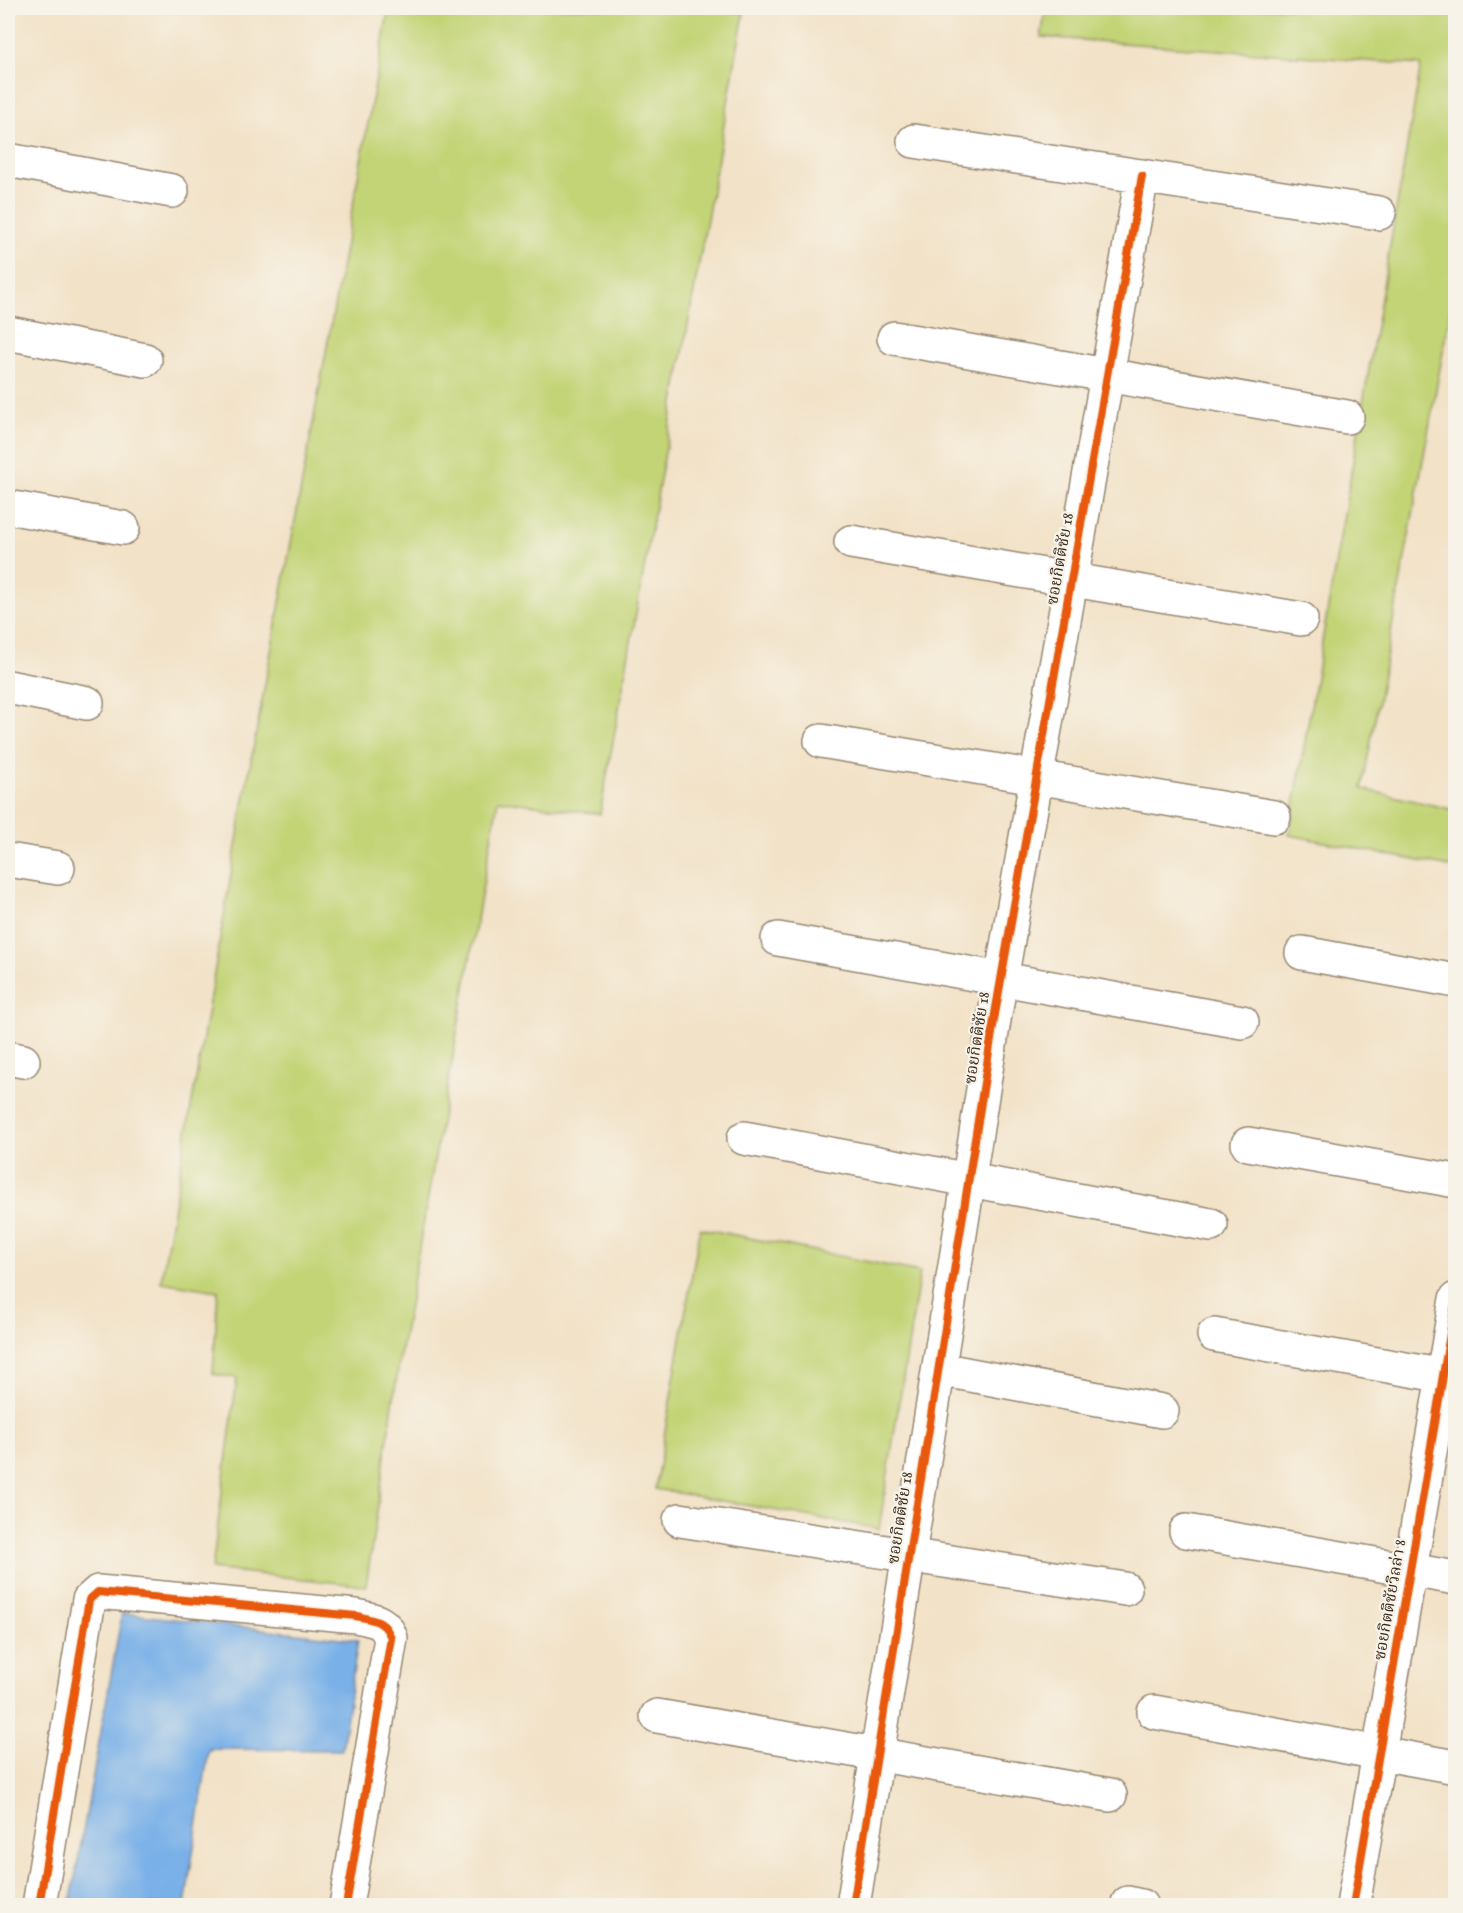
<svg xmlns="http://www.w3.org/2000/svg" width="1463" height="1913" font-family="'IM FELL English','Noto Serif Thai',serif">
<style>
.green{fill:#c3d477;stroke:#7f7f4a;stroke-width:1.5}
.water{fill:#79b0e8;stroke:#5a6d83;stroke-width:1.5}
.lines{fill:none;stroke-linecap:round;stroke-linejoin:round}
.minor-casing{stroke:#968672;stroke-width:36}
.minor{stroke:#fff;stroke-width:33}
.cycleway-casing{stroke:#f7f3e8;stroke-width:11}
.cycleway{stroke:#e8590c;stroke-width:8}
.labels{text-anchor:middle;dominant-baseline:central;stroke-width:4.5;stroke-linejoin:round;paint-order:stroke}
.street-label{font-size:16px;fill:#3b2a1e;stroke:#f7f3e8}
</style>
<rect width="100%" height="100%" fill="#f7f3e8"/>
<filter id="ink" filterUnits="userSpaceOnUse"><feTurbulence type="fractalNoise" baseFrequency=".0167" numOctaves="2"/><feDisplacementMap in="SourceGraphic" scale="12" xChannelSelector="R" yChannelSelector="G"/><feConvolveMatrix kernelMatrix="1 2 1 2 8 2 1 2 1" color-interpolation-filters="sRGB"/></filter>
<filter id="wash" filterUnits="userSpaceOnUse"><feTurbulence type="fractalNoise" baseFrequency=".008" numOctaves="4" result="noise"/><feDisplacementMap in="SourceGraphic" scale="24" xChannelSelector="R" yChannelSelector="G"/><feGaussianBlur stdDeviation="1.35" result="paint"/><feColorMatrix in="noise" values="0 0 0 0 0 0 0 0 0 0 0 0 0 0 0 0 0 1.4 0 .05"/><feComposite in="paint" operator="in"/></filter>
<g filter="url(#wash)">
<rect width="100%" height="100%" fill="#f2e2c7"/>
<path class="green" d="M389,8H697L744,13L600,814L498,800L400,1356L366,1586L212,1569L237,1378L213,1374L218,1291L161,1282L246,788Z
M1046,8H1455V287L1362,789L1455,810V868L1289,835L1421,65L1041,37Z
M700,1228L920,1272L879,1529L655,1489Z"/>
<path class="water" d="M122,1613L358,1640L342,1750L209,1749L185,1905H70Z"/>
</g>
<g filter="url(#ink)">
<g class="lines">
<g class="minor-casing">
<path id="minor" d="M914,141L1379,213
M8,160L172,191
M8,333L145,360
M894,338L1347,417
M8,507L123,528
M851,542L1301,619
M8,687L87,703
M821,741L1274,817
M8,860L58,868
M778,939L1242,1022
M1302,953L1456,981
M8,1058L23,1061
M744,1138L1211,1225
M1248,1144L1456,1181
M1214,1335L1456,1378
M939,1369L1162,1411
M680,1520L1125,1589
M1186,1531L1456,1578
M1154,1712L1456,1767
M657,1716L1110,1795
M1128,1903L1141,1906
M39,1906L89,1600L98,1592L356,1616C373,1620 385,1620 391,1638L346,1906
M853,1906L995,1014L1142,176
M1353,1906L1456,1299"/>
</g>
<use href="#minor" class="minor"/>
<g class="cycleway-casing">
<path id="cycleway" d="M39,1906L89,1600L98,1592L356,1616C373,1620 385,1620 391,1638L346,1906
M853,1906L995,1014L1142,176
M1353,1906L1456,1299"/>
</g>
<use href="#cycleway" class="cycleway"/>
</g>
</g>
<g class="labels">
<g class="street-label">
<text transform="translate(1061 559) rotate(-80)">ซอยกิตติชัย 18</text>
<text transform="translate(978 1038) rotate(-81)">ซอยกิตติชัย 18</text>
<text transform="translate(901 1518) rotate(-81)">ซอยกิตติชัย 18</text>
<text transform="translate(1391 1600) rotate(-80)">ซอยกิตติชัยวิลล่า 8</text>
</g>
</g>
<rect width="1463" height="1913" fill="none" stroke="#f7f3e8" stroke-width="30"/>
</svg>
